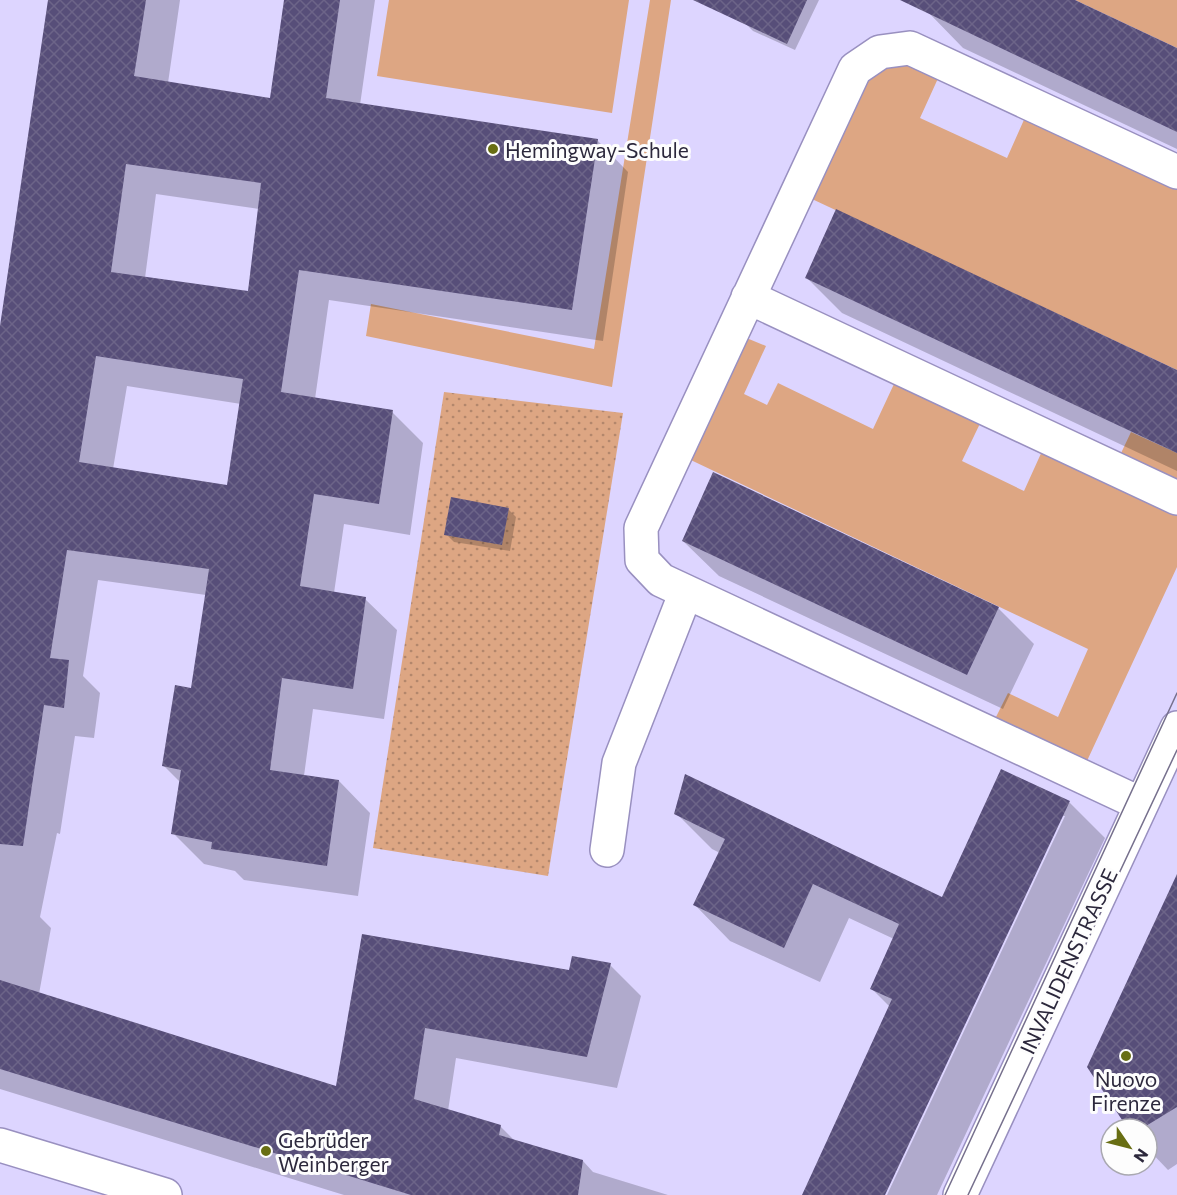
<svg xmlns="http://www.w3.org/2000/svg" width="1177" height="1195" font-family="Commissioner,sans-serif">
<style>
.green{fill:#dda683}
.park{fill:url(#park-dots)}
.shadow{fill:#0003;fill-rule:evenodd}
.building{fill:url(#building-cross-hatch);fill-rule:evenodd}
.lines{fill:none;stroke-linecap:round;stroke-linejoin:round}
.minor-casing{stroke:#9990c0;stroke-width:36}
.minor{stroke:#fff;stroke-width:33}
.tram{stroke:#76708d;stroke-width:1.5}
.poi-dot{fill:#686e13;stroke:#fdfdfd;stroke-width:2}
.labels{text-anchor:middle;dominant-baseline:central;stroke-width:6;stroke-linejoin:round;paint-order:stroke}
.poi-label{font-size:21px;fill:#2c283c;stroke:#fdfdfd;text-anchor:start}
.street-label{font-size:21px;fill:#2c283c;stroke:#fdfdfd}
</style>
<defs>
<pattern id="park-dots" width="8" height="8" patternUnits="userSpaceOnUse" patternTransform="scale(1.5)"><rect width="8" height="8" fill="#dda683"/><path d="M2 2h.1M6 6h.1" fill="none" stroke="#b3876c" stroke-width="1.8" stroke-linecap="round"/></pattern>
<pattern id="building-cross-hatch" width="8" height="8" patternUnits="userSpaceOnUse" patternTransform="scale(1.5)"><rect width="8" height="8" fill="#574e79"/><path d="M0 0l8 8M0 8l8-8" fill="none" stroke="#6c6488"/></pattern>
</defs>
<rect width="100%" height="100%" fill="#ddd5ff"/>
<path class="green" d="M389,0H629L612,113L377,76Z
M650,0H671L612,387L366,336L371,304L594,349Z
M1075,0H1177V48Z
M880,52L945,63L920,118L1007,158L1031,104L1177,172V370L797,192Z
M732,332L766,346L744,394L767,405L778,383L873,429L901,369L987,409L962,461L1024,491L1048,438L1114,468L1131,432L1177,453V567L1080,776L988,733L1008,693L1058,717L1088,649L676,453Z"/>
<path class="park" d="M444,392L623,413L548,876L373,848Z"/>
<path class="shadow" d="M49,0H180L168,83L272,100L285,0H375L360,105L597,140L628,172L603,341L329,300L315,399L392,412L423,443L410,535L344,524L334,593L365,599L397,630L384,719L313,709L304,776L339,781L370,813L358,896L244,880L235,871L204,864L173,833L181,783L164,766L192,690L206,595L98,580L83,676L100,693L94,738L75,736L60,834L57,833L40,917L51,928L39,994L337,1088L364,936L570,972L610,965L641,996L617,1088L456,1058L448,1111L500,1126L515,1141L583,1161L593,1172L668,1195H344L0,1089V334ZM156,194L259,209L249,293L145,278ZM127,386L241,404L228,486L113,469Z
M756,0H819L795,50L753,31L745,23Z
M934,0H1071L1177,50V149L963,48L928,12Z
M807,278L1177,371V471L842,313Z
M508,509L516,517L510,551L454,542L446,534Z
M683,541L998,608L1034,644L1003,709L719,576Z
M1002,771L1070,803L1105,838L937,1195H887L1065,816H1062L884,1195H803L890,1007L871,988L894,939L849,918L820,982L730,941L695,905L720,853L712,849L676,813L943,899Z
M1177,879V1164L1168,1170L1147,1148V1129H1129Z"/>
<path class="building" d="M48,0H146L134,76L270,98L284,0H340L326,98L598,139L572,310L299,270L281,392L393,410L379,504L314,494L300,586L366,597L353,689L282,678L270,770L339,780L327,866L211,849L212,842L171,834L181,770L162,766L175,685L191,688L209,569L67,550L50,658L69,660L64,708L44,705L23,846L0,844V326ZM126,164L261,183L248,291L111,272ZM96,356L243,379L227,485L79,462Z
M693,0H807L787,44Z
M900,0H1075L1177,48V132Z
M836,209L1177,370V453L805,278Z
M713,472L999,607L967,675L682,541Z
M451,497L509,508L502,545L444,535Z
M1001,769L1070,801L885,1195H802L892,999L870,989L899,924L813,884L784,948L693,905L725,839L674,814L685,774L942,897Z
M1177,874V1107L1141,1129H1128L1087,1067Z
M362,934L569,970L572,956L611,963L587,1057L425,1028L414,1099L501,1125L499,1135L583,1160L578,1195H411L0,1069V980L336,1086Z"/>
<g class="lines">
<g class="minor-casing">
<path id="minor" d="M748,297L1177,498
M1141,804L661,580L642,560L641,528L855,69L880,52L910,48L1177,172
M607,850L619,763L686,592
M0,1145L165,1195
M960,1195L1177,728"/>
</g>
<use href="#minor" class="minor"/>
<path class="tram" d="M945,1195L1177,693
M968,1195L1177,750"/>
</g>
<g class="poi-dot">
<circle cx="493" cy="149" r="6"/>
<circle cx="1126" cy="1056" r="6"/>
<circle cx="266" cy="1151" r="6"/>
</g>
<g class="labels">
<g class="poi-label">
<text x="505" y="149">Hemingway-Schule</text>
<text x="1126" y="1078" text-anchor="middle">Nuovo<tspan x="1126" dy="24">Firenze</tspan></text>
<text x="278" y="1139">Gebrüder<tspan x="278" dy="24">Weinberger</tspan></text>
</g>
<g class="street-label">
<text transform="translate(1068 961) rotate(-65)">INVALIDENSTRASSE</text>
</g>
</g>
<g transform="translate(1129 1147) rotate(125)"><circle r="28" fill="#fdfdfd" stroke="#a9a8b0" stroke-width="1.5"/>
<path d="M0-4.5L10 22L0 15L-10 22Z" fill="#686e13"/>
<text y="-9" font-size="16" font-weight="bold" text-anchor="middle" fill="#2c283c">N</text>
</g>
</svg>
